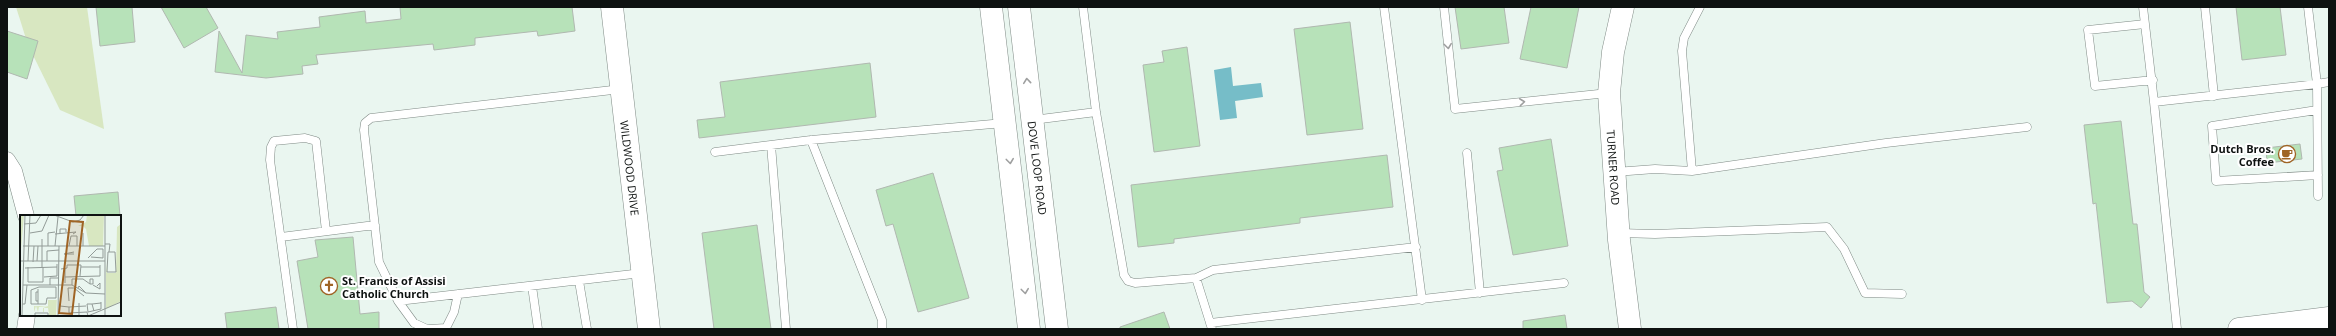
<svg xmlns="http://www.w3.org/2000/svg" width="2336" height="336" font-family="'Open Sans',sans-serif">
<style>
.green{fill:#d8e7c1}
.water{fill:#76bdc8}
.building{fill:#b7e2b9;stroke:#b0b8b0}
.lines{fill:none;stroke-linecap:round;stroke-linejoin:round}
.lane-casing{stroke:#7f8a85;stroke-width:9}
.street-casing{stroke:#7f8a85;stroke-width:17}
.secondary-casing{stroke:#7f8a85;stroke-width:23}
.lane{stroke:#fff;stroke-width:8}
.street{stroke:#fff;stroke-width:16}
.secondary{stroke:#fff;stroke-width:22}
.oneway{stroke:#9fa0a0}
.labels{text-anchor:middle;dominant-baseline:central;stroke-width:4;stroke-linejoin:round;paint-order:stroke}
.poi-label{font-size:11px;font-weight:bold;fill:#0e1211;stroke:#fff;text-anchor:end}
.street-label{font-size:11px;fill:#0e1211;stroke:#fff}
.inset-road{fill:none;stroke:#929b97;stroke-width:1}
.view{fill:#9f6425;fill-opacity:0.15;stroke:#9f6425;stroke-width:2}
.inset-edge{fill:none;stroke:#0e1211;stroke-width:2}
</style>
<rect width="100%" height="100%" fill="#eaf6f0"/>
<path class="green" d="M16,7H87L104,129L60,110L28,45Z"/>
<path class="water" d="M1231,67L1233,86L1261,83L1263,97L1235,101L1237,118L1220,120L1214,70Z"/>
<path class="building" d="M96,7H132L135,42L100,46Z
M161,7H206L218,28L184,48Z
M400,7H572L575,31L538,36L537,31L475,38V45L434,50L433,44L316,55L318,64L302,66L303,74L266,78L215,72L219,31L242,73L246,35L278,39L277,32L320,27L319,17L365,11L366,23L401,19Z
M1455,7H1504L1509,43L1461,49Z
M1531,7H1579L1567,68L1520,59Z
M2236,7H2280L2286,55L2242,60Z
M1350,22L1363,129L1307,135L1294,29Z
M7,31L38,41L27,79L7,72Z
M1187,47L1200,146L1154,152L1143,65L1164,62L1162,51Z
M870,63L876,117L699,138L697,120L725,117L720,82Z
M2121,121L2133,224H2137L2144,292L2150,297L2141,308L2132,301L2107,303L2096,203L2093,204L2084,125Z
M1551,139L1568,246L1513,255L1497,171L1503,170L1499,148Z
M2300,144L2302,159L2267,163L2266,148Z
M1387,155L1393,207L1300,218V223L1174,239V243L1138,247L1131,185Z
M933,173L969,298L918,312L893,224L886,226L876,190Z
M118,192L120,216H76L74,196Z
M757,225L771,329H714L702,233Z
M353,237L360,314L379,312V329H308L297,261L318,257L315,240Z
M276,307L279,329H227L225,313Z
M1164,312L1170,329H1120V327Z
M1565,315L1567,329H1523V321Z"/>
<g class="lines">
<g class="lane-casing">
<path id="lane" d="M1083,7L1096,112L1124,275L1128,281L1135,283L1196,278L1212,329
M1384,7L1422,300
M1444,7L1455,109L1608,93
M2143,7L2154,102
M2205,7L2214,96
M2145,24L2088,30L2095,86L2153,80
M621,89L371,118L365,123L364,130L379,262L398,301L642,273
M2317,110L2212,126L2216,181L2318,175
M1033,120L1096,112
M811,140L882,320V329
M771,145L786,329
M715,152L811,140L1004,123
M1467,153L1480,293
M1692,171L1682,51L1684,38L1700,7
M1615,172L1655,169L1692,171L1886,143L2027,127
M2318,196L2317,84L2329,82
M1619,233L1655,234L1827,227L1844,249L1865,293L1902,294
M281,237L375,225
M1196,278L1213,270L1416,247
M579,281L587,329
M532,286L538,329
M398,301L414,323L427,329
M1210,323L1564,283
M293,329L270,160L271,147L274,141L305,138L316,141L326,231
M429,329L446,328L454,312L458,294
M2177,329L2154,102L2317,84L2308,7"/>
</g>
<g class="street-casing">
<path id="street" d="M7,160L14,171L26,216
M25,329L27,315"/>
</g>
<g class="secondary-casing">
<g id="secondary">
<path id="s1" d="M612,7L649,329"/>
<path d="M991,7L1029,329"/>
<path id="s2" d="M1019,7L1057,329"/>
<path id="s3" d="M1623,7L1613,52L1609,93L1619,240L1630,329"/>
<path d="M2239,329L2329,318"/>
</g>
</g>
<use href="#lane" class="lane"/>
<use href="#street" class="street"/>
<use href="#secondary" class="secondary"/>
</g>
<defs><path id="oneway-chevron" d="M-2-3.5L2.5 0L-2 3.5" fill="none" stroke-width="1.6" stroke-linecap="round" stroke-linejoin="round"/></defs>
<g class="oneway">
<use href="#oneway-chevron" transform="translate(1448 46) rotate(83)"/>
<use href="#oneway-chevron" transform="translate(1027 81) rotate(-96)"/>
<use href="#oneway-chevron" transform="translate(1522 102) rotate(-6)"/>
<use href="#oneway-chevron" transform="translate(1010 161) rotate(83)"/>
<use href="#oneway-chevron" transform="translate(1025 291) rotate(83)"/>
</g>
<defs>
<g id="cafe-ring" transform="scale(0.9)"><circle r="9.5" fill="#fff" stroke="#9f6425" stroke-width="1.5"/><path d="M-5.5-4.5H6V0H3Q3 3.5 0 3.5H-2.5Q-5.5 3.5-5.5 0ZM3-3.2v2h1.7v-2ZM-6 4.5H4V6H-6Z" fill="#9f6425"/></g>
<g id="church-ring" transform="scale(0.9)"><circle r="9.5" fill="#fff" stroke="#9f6425" stroke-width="1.5"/><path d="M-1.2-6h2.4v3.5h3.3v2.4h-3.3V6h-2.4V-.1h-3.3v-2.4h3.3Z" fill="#9f6425"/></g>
</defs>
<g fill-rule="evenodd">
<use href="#cafe-ring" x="2287" y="154"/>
<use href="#church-ring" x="329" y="286"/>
</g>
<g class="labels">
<g class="poi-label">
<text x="2274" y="148">Dutch Bros.<tspan x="2274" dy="13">Coffee</tspan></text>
<text x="342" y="280" text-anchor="start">St. Francis of Assisi<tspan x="342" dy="13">Catholic Church</tspan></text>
</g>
<g class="street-label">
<text stroke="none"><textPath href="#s1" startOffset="162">WILDWOOD DRIVE</textPath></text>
<text stroke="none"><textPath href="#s2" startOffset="162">DOVE LOOP ROAD</textPath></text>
<text stroke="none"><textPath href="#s3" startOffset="162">TURNER ROAD</textPath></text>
</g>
</g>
<g transform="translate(20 215)">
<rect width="101" height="101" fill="#eaf6f0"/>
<path d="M0,0H4L0,46ZM67,0H84L83,31H69L66,14L63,11H58L66,7ZM101,9V86L86,94V48L87,58H96L97,12ZM37,82L36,100H29L28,93H24V97H23V93L28,91L19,92L18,97L16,91L14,97V91H11H28V85H37Z" fill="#d8e7c1"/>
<path class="inset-road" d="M34,0L53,7L60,5L64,0M4,9L16,8L21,0M10,18L22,16L29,0M63,18V31M35,19L56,17L53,19M40,19V14H46V17M85,29H90L89,37M3,31H85M28,31V18L35,17M35,31L38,2M49,31L51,21H57V31M54,37L44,39H54M88,37H95L96,57H87ZM68,43L77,34H83V43L71,42M0,46H85V101M8,46L10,0M17,46L18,31M27,46V36L39,35M85,46V0M13,47L14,31M8,52V67H23V52M61,52H80M5,53L37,52M22,53V24M41,54L47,53V50H61L60,61M24,62L37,61V49M45,62L80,61V50M70,64H73V69H70ZM45,68V53M3,70H52L66,78L85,79M30,70V63H39M52,70V64H63L70,69M73,70L80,74V68L77,71M19,72H36V83H27L26,89H11V75ZM48,73H54L64,81M48,73L49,86M58,73L59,71L66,78M0,84V98M18,86H16V77H18M59,88V101M2,89H5L7,70M18,89V74M72,89H67L68,97L81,94V87M40,91L49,92V98L67,97L68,101M49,92L66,91M74,96L72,89L81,88M2,101L5,0M15,101V98H28V101M38,101L39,31M68,101L101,87"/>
<path class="view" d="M50,6L63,7L52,99L39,98Z"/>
<rect width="101" height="101" class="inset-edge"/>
</g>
<rect width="2336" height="336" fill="none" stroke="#0e1211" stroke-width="16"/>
</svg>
